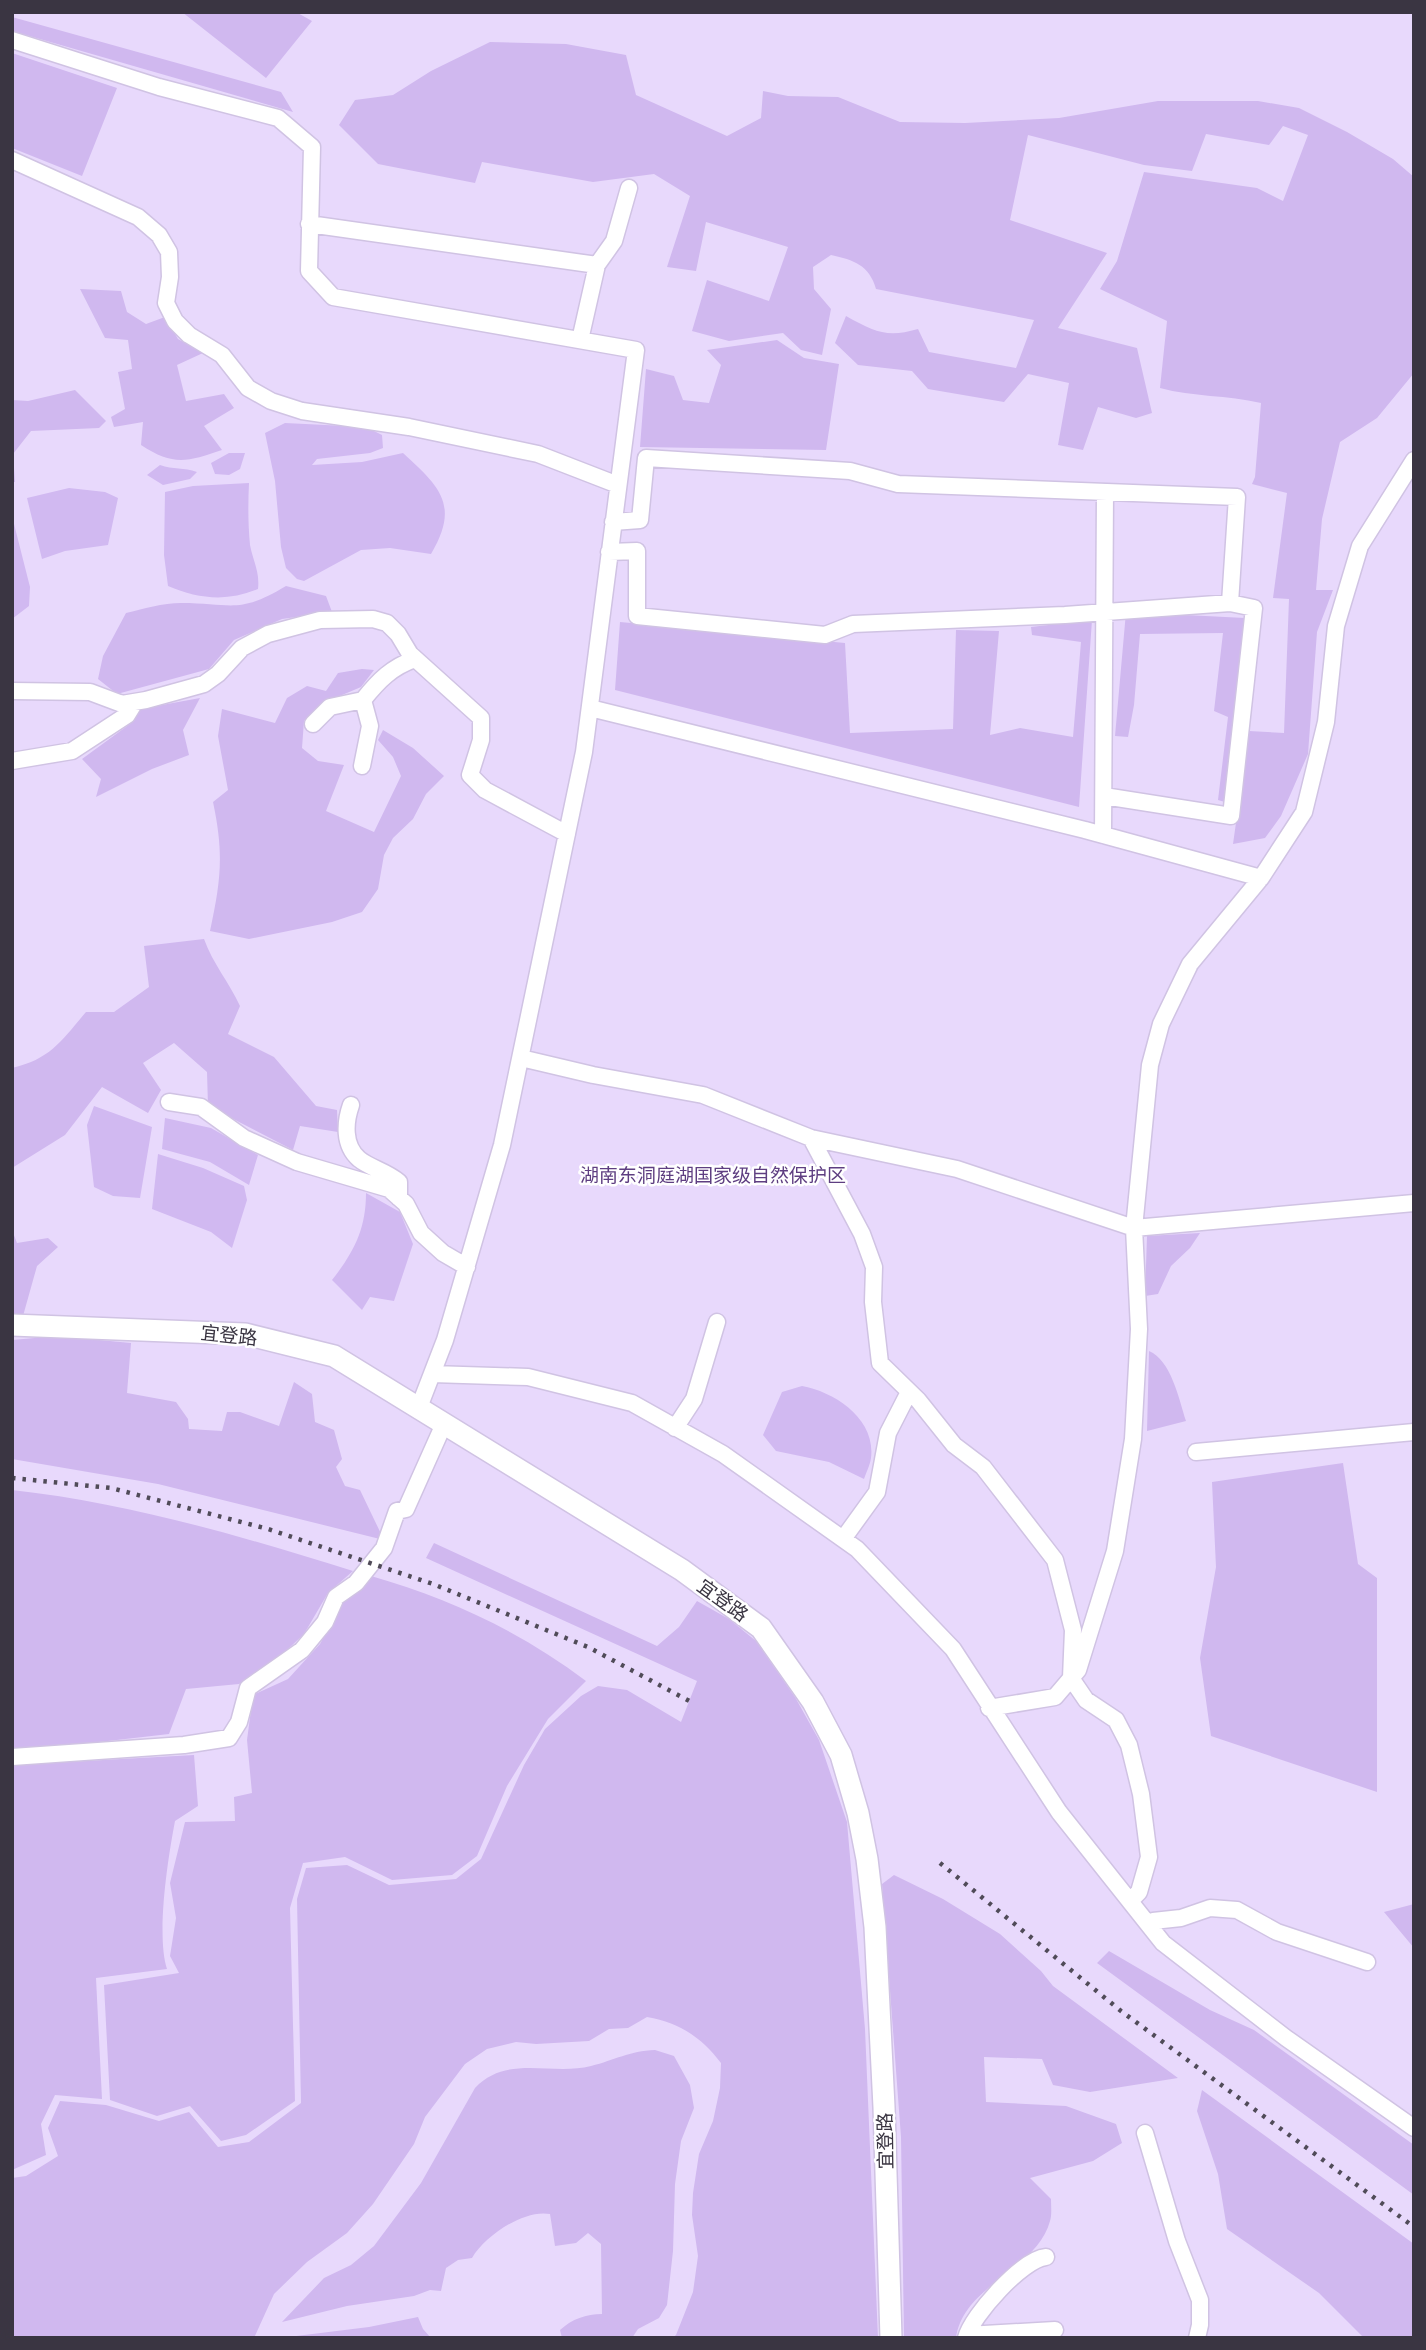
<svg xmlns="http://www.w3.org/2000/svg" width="1426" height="2350" font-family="'Open Sans','Noto Sans SC',sans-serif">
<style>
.green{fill:#e8d9fc}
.forest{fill:#d0b8ef}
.water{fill:#d1b9f1}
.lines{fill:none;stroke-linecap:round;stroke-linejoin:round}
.street-casing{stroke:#d0c3e3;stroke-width:19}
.secondary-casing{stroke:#d0c3e3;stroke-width:24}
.street{stroke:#fff;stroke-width:16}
.secondary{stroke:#fff;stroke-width:21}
.rail{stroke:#504b58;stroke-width:4.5;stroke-dasharray:3.5 7;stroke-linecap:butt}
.labels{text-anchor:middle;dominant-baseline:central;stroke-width:5;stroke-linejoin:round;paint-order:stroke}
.park-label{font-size:19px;fill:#5e3e81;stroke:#fff}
.street-label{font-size:19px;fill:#3a3542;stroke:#fff}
</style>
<rect width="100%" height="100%" fill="#f6f1fe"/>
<path class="green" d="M12,12H1414V2338H12Z"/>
<path class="forest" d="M182,12H296L312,21L266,78Z
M12,17L281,92L293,112L12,31Z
M490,42L566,44L626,55L636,95L727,136L761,118L763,91L788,96L838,97L900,122L965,123L1059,118L1158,101H1258L1299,108L1347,132L1393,159L1414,177V373L1377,418L1340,442L1322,519L1316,590H1333L1317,632L1308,754L1281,816L1265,838L1233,844L1249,731L1284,733L1289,599L1273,598L1287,493L1252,484L1255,477L1261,403C1227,395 1193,397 1160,388L1167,321L1100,289L1117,261L1144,172L1257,188L1283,201L1308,135L1283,126L1269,145L1206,134L1192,171L1144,165L1028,135L1010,220L1107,253L1058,328L1137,348L1152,413L1136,418L1098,407L1083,450L1058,445L1069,383L1028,374L1004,402L928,389L912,371L858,365L835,343L846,316C875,332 887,338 918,329L929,352L1016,368L1034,320L876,289C869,265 854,260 831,255L813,267L814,289L831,309L822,355L801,350L783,333L729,341L692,331L707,280L769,301L788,247L706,222L696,271L667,267L690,196L654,174L593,182L482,162L475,183L378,164L339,125L355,100L393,95L431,71Z
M12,53L117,88L82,176L12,148Z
M80,289L121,291L127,312L146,324L165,317L178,339L203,353L177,365L186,401L224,394L234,408L204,426L222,450C187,462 173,466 141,445L143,422L114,427L111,417L125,409L118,372L132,369L128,340L105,338Z
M777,340L804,358L839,364L826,450L640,447L646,369L674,376L683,400L709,403L721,365L707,350Z
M75,390L106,421L99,428L31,431L13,454L15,482H12V400L28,401Z
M286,586L326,596L332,612L282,619L234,640L209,669L117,694L98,679L103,656L126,613C143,609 163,603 181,603C232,603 238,615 286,586Z
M1126,612L1245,618L1228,803L1218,800L1228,717L1214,711L1223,633L1140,634L1134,705L1128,737L1115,736Z
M1092,620L1079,807L615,690L620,622L845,643L850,733L953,729L956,630L999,631L990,735L1020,728L1073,737L1081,642L1032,635L1031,627Z
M362,669L374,670L361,687L321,704L304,721L302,748L318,761L344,765L326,811L374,832L401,776L393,757L378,740L383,730L413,748L444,776L426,794L413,819L393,838L384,855L378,889L362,912L332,922L249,939L210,931C221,880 224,854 213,802L228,790L218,736L222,709L275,723L287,698L307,686L326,691L338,673Z
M200,698L183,730L189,755L152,769L96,797L101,779L82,759L134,721L140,709Z
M204,939C213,964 229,982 240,1006L228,1034L274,1057L316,1106L337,1110L338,1132L300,1126L293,1150L208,1106L207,1072L174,1043L143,1063L161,1090L148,1113L102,1087L65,1135L12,1168V1068C51,1059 62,1040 86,1012H114L149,987L144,946Z
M12,1230L17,1243L48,1238L58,1247L37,1266L23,1316L12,1317Z
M1200,1233L1190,1248L1171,1266L1158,1294L1145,1296L1147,1236Z
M57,1336L131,1343L127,1393L176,1402L188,1419L189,1429L222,1431L227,1412H240L279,1426L294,1382L312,1394L315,1422L334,1430L342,1459L336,1467L345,1486L360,1490L384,1540L158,1484L12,1459V1340Z
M1149,1351C1171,1360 1179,1399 1186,1421L1147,1431Z
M1343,1463L1358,1564L1377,1578V1792L1211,1736L1200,1658L1216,1567L1212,1482Z
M12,1490C129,1503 241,1536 353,1571L328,1593L304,1634L270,1666L239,1684L186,1689L169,1734L12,1752Z
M434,1543L657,1646L679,1627L697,1601L729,1619L756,1641L795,1697L819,1740L847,1822L865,2029L878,2338H672L676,2335L693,2292L698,2256L692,2215L693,2193L699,2154L713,2121L720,2088L721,2063C701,2037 680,2023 647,2017L628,2028L609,2029L589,2041L536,2044L516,2042L487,2049L465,2064L425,2117L414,2144L373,2204L347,2233L307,2262L274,2294L254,2338H12V2178L26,2176L58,2156L48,2128L60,2101L106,2105L159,2121L189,2112L218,2147L249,2142L301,2103L297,1899L306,1868L347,1865L389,1885L456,1879L481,1859L524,1765L545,1729L581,1696L598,1686L627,1690L681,1722L697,1681L426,1558Z
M371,1576C449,1598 521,1632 586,1681L548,1719L507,1786L477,1856L452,1875L392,1880L345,1857L303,1863L290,1908L295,2101L246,2135L221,2141L190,2106L157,2116L110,2100L104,1985L179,1973L170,1956L176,1918L170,1883L185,1822L235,1821L234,1797L252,1793L247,1740L253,1695L288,1679L320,1644L341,1604Z
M194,1755L198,1806L175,1821C168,1858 156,1935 167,1969L96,1978L102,2099L55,2095L41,2124L46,2155L12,2170V1765Z
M894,1875L943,1899L1000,1934L1041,1971L1053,1986L1178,2078L1090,2092L1053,2085L1042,2059L984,2057L986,2102L1066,2106L1116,2124L1122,2143L1093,2161L1030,2178L1051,2199C1051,2206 1052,2215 1050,2221C1037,2270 963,2285 956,2338H904L901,2137L882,1884Z
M1414,1904V1948L1384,1912Z
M1109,1951L1210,2010L1254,2030L1414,2145V2195L1097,1963Z
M655,2050L674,2056L690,2085L694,2108L681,2141L675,2184L673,2251L667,2305L659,2318L638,2329L632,2338H562L560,2330C572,2319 586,2314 602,2314L601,2244L588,2233L576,2243L555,2246L550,2214C524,2209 485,2236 472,2258L458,2260L446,2268L441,2291L430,2290L414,2296L347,2306L282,2322L324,2278L351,2265L374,2246L421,2183L475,2088C507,2054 551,2076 591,2066C615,2060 629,2051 655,2050Z
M1202,2090L1414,2244V2338H1364L1319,2293L1227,2229L1218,2174L1197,2111Z
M418,2317L423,2329L431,2338H280L369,2327Z"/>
<path class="water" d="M285,423L366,427L382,435L383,448L370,453L317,459L312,465L362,462L403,453C440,487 460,505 431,554L390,548L361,550L304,581L297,579L286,568L281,547L275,481L265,433Z
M229,453H245L240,469L229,475L215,474L211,463Z
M160,465C173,470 184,467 197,472L190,479L163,485L147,475Z
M249,483C248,504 248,524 250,545C253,561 260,572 258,589C228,602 198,599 168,586L164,555L165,492L193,486Z
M69,488L105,492L118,498L108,545L65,551L42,559L27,498Z
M12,516L30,587L29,606L12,619Z
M94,1106L152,1127L140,1198L113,1196L94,1187L87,1125Z
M165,1118L211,1128L258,1155L249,1185L210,1162L162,1149Z
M158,1154L203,1168L244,1186L247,1200L232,1248L211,1232L152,1209Z
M366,1193L400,1212L413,1244L394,1301L370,1297L362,1310L332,1280C354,1252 366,1229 366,1193Z
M802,1386C835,1392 876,1419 871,1458C870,1465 866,1473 864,1479L829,1462L776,1451L763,1435L782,1392Z"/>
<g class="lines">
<g class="street-casing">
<path id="street" d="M12,40L159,87L278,118L312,147L309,271L333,297L636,350L584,752L502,1145L445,1340L418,1410
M12,160L138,217L159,235L169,252L170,277L166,303L175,321L189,335L222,355L248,388L271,401L302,411L409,427L538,454L618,485
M309,224L597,265L580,340
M597,265L614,241L629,188
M609,552L637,551V616L825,635L853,624L1065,615L1230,603L1237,497L898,484L850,471L646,458L640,520L613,522
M12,691L90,692L122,704L146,700L204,684L218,674L242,648L268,634L320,620L373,619L387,623L398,634L410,654L481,718V740L470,775L485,790L567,834
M590,708L1085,830L1261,878L1304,812L1326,722L1336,626L1360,546L1414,460
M313,724L330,707L363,700C379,680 392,667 415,659
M12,761L72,751L127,715L135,702
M362,766L370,726L363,700
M1104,796L1231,816L1254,608L1230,603
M1103,835L1105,492
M521,1058L593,1075L703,1095L811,1138L957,1169L1134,1228L1414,1203
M169,1102L201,1107L244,1138L297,1162L389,1189L406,1204L421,1233L443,1253L467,1267
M351,1105C345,1122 343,1145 359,1159C370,1168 386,1171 399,1182V1198
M811,1138L862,1234L874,1267L873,1302L880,1363L918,1400L954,1445L983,1467L1055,1560L1073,1630L1071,1678L1086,1700L1116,1720L1129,1745L1141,1794L1149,1857L1139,1892L1130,1901
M432,1374L528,1377L632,1403L723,1454L857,1549L953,1649L1059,1812L1163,1943L1286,2038L1414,2128
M675,1428L694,1399L717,1322
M1196,1452L1414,1432
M843,1539L877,1492L888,1433L909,1392
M989,1708L1055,1697L1078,1670L1115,1551L1133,1439L1139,1329L1134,1228L1150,1065L1161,1024L1190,964L1261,878
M12,1757L184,1745L229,1738L239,1722L248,1688L302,1650L325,1622L336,1597L356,1583L384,1548L397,1511L406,1509L443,1426
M1153,1921L1181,1918L1210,1908L1237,1910L1277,1932L1367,1962
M1145,2133L1177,2241L1200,2300V2325L1197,2338
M967,2335L1055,2330
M966,2338C972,2315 1023,2259 1046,2257"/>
</g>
<g class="secondary-casing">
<path id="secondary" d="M12,1325L245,1334L334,1356L682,1570L761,1628L813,1702L841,1755L858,1813L867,1859L875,1927L884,2107L891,2338"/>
</g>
<use href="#street" class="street"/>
<use href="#secondary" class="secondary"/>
<path class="rail" d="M12,1478L111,1488L268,1529L433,1584L588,1647L695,1704
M940,1863L1121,2011L1414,2227"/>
</g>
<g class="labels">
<g class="park-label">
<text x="713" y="1175">湖南东洞庭湖国家级自然保护区</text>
</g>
<g class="street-label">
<text transform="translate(229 1335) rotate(6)">宜登路</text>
<text transform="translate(723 1600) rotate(36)">宜登路</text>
<text transform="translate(885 2141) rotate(-91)">宜登路</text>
</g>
</g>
<rect width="1426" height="2350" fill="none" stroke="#3a3542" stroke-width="28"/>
</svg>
